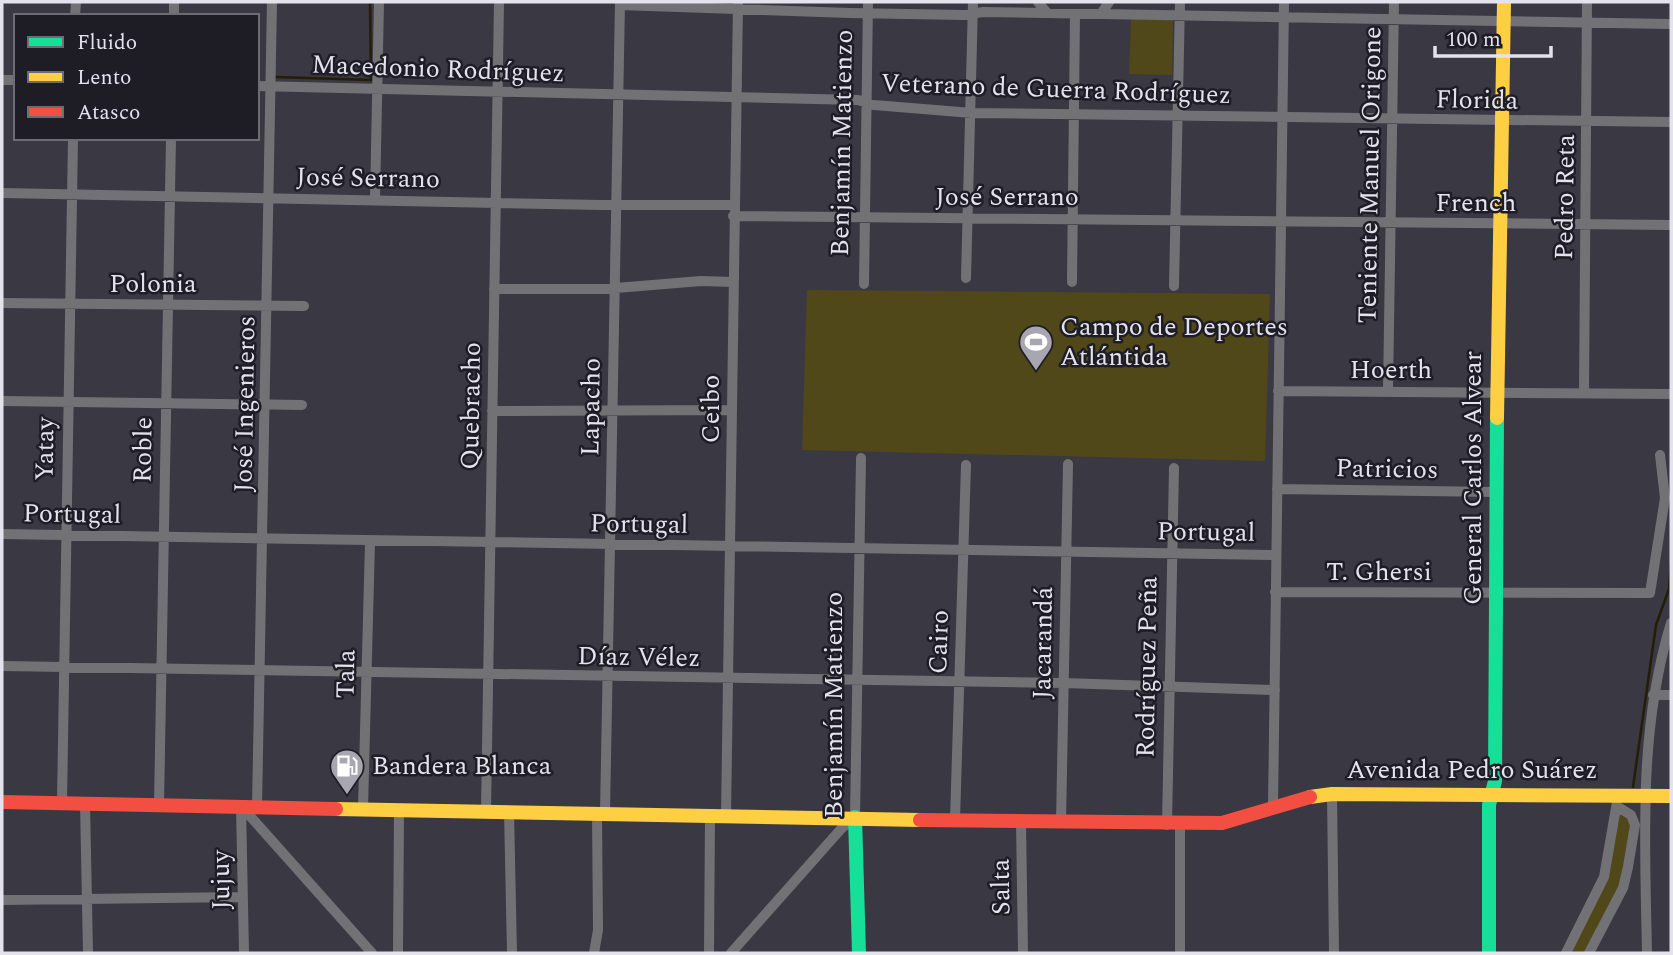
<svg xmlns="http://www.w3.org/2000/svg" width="1673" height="955" font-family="Spectral,serif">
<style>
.green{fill:#51481a}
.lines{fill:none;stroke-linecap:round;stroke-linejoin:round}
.stream{stroke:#231e06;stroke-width:2.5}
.street{stroke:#727276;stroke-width:10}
.fast{stroke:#16e098;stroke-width:14}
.slow{stroke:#ffcf43;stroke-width:14}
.jam{stroke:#f24e42;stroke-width:14}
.labels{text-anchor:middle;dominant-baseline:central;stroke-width:5;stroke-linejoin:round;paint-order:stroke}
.street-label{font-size:26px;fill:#e3e2ed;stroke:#1e1d25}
.poi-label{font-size:26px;fill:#e3e2ed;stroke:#1e1d25;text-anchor:start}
</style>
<rect width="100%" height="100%" fill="#3a3842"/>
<path class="green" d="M1131,19L1173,20L1172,75L1129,74Z
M807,290L1270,294L1265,461L802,450Z
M1618,807L1631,815L1628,867L1589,953H1566L1598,891Z"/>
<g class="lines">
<path class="stream" d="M276,77L371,80L370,2
M1633,787L1656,625L1669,589L1671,563"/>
<path class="street" d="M1038,2L1047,13
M620,5L850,13L964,15L983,12L1671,24
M1101,14L1109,2
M75,16L76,2
M174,16V2
M2,80H16
M257,86L858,100L874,105L972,113L1671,122
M2,193L601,205H734
M375,199L379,2
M733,216L1671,225
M966,278L973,2
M1072,282L1075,14
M864,284L868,2
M1174,286L1180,2
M494,289H604L701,281L733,282
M2,303L304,306
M1278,391L1671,394
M1388,391L1394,2
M1584,393L1587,2
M2,401L302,405
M492,411L732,410
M1277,489L1497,492
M2,534L1276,555
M1275,592L1650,593L1665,498L1660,455
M2,666L1064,683L1275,690
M1653,695H1671
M1332,794L1334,953
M62,802L73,138
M85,803L88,953
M159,805L171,138
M241,806L372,953
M241,806L244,953
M1273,806L1284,2
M257,807L272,2
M363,808L370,542
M486,811L499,2
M509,811L512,953
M605,813L620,2
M726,816L738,2
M955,820L966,465
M1021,821L1023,953
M1061,822L1068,464
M1167,825L1174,468
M1180,825V953
M2,900L243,897
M398,953L399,810
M594,953L598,930L597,813
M709,953L710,815
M731,953L841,829L855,817L861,458
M1566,953L1604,877L1618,796
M1589,953L1623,888L1628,867L1635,825L1631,815L1618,807
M1647,953C1645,842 1638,730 1671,623"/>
<path class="fast" d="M855,817L859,953
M1489,953V805L1495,781L1497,418"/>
<path class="slow" d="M1497,418L1504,2
M1310,797L1332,794L1671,796
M336,809L920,820"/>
<path class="jam" d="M2,802L336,809
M920,820L1222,823L1310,797"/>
</g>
<defs>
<g id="stadium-pin" transform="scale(1.75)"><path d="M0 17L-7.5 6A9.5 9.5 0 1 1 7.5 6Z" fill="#a8a6b1" stroke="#1e1d25"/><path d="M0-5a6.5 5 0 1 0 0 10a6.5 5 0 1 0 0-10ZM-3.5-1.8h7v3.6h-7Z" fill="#fff"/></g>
<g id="fuel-pin" transform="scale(1.75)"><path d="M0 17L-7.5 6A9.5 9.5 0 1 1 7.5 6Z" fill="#a8a6b1" stroke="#1e1d25"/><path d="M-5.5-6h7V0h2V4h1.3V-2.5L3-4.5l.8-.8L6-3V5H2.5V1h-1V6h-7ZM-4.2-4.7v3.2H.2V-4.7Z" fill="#fff"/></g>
</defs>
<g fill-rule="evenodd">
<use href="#stadium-pin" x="1036" y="342"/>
<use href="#fuel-pin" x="347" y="766"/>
</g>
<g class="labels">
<g class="street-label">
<text transform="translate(438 69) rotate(2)">Macedonio Rodríguez</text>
<text transform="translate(1056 89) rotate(2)">Veterano de Guerra Rodríguez</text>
<text transform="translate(1477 100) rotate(1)">Florida</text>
<text transform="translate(842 143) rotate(-89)">Benjamín Matienzo</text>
<text transform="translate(1370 175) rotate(-89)">Teniente Manuel Origone</text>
<text transform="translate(368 178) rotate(1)">José Serrano</text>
<text x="1007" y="197">José Serrano</text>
<text transform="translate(1565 197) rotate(-89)">Pedro Reta</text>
<text x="1476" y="203">French</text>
<text x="153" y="284">Polonia</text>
<text x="1391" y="370">Hoerth</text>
<text transform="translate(245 404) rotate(-89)">José Ingenieros</text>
<text transform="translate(471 406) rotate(-89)">Quebracho</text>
<text transform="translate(591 407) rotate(-89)">Lapacho</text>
<text transform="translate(711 409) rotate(-90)">Ceibo</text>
<text transform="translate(45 449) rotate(-89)">Yatay</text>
<text transform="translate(143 450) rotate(-89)">Roble</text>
<text transform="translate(1387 469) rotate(1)">Patricios</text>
<text transform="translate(1473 478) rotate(-90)">General Carlos Alvear</text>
<text transform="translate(72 514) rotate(1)">Portugal</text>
<text transform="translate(639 524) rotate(1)">Portugal</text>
<text transform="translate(1206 532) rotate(1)">Portugal</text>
<text x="1379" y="572">T. Ghersi</text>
<text transform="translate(939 642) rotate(-88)">Cairo</text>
<text transform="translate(1043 643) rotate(-89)">Jacarandá</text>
<text transform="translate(639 657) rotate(1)">Díaz Vélez</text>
<text transform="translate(1147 667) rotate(-89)">Rodríguez Peña</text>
<text transform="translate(346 674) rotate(-89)">Tala</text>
<text transform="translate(834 705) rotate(-90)">Benjamín Matienzo</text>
<text x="1472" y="770">Avenida Pedro Suárez</text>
<text transform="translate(221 880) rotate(-91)">Jujuy</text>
<text transform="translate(1001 887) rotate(-91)">Salta</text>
</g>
<g class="poi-label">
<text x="1060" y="327">Campo de Deportes<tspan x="1060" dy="30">Atlántida</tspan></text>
<text x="372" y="766">Bandera Blanca</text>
</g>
</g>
<rect width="1673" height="955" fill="none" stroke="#e3e2ed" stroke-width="7"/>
<rect x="14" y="14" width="245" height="126" fill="#1e1d25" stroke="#6d6c75" stroke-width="2"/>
<rect x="28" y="37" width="35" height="10" fill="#16e098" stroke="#6d6c75" stroke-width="2"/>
<text x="77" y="49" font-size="21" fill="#e3e2ed">Fluido</text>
<rect x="28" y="72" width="35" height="10" fill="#ffcf43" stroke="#6d6c75" stroke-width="2"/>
<text x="77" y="84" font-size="21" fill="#e3e2ed">Lento</text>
<rect x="28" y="107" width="35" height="10" fill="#f24e42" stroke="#6d6c75" stroke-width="2"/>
<text x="77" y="119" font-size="21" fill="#e3e2ed">Atasco</text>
<path d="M1435 46v10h116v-10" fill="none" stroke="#e3e2ed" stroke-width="3.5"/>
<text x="1446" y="46" font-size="21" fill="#e3e2ed" stroke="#1e1d25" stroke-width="5" paint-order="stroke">100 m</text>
</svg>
